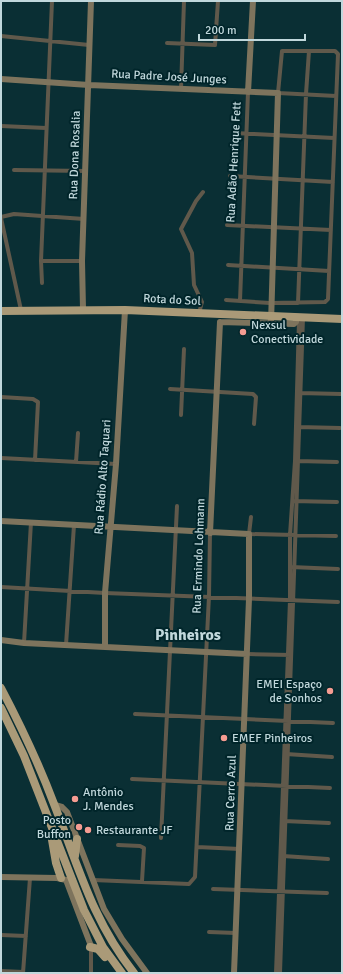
<svg xmlns="http://www.w3.org/2000/svg" width="343" height="974" font-family="Signika,sans-serif">
<style>
.lines{fill:none;stroke-linecap:round;stroke-linejoin:round}
.street{stroke:#60594b;stroke-width:4}
.secondary{stroke:#7e745d;stroke-width:6}
.highway{stroke:#aa9a78;stroke-width:8}
.poi-dot{fill:#f59c92;stroke:#00252a;stroke-width:1.5}
.labels{text-anchor:middle;dominant-baseline:central;stroke-width:4;stroke-linejoin:round;paint-order:stroke}
.street-label{font-size:12px;fill:#c1d8dc;stroke:#00252a}
.poi-label{font-size:12px;fill:#c1d8dc;stroke:#00252a;text-anchor:start}
.district-label{font-size:16px;font-weight:bold;fill:#c1d8dc;stroke:#00252a}
</style>
<rect width="100%" height="100%" fill="#0a2f34"/>
<g class="lines">
<path class="street" d="M1,36L89,45
M167,43L215,45L218,1
M181,89L184,1
M1,126L46,128
M234,133L334,138
M14,170L86,171
M230,176L333,182
M1,217L14,214L84,219
M1,218L21,310
M227,225L331,230
M41,261H82
M228,265L329,271
M42,283L41,261L52,1
M226,300L270,303L325,302L328,299L338,54L335,51H282L278,93L336,96
M240,301L248,92
M298,303L306,94L309,51
M199,313L202,302L194,285L192,253L181,229L196,201L203,192
M170,389L253,394L256,397L254,424
M299,393L341,394
M1,397L33,399L38,402L35,460
M181,415L184,349
M298,427L340,428
M1,458L116,464
M298,461L337,462
M76,462L78,433
M293,501L337,502
M251,517L249,534L336,536
M291,567L338,569
M1,587L105,593L338,602
M24,643L31,522
M66,645L74,525
M247,654L291,655
M135,714L333,723
M286,754L332,757
M132,779L330,788
M284,821L329,823
M161,838L177,506
M118,845L140,846L144,848L142,881
M197,847L240,849
M283,856L328,859
M93,880L189,884L195,877L209,596L210,533
M213,889L327,893
M209,932L236,933
M1,935L26,936
M1,971L23,972
M23,973L30,878
M91,973V947
M276,973L290,600V535L295,461L299,320
M280,973L303,318"/>
<path class="secondary" d="M1,79L89,85L278,93L271,323
M248,92L253,1
M83,309L82,261L91,1
M220,322L294,324L296,322V317
M1,521L249,534V599L234,973
M210,533L220,322
M1,640L24,643L247,654
M105,646V593L116,464L125,310
M55,805L62,807L67,812L104,909L122,939L147,973
M1,877L57,878L66,880L91,946"/>
<path class="highway" d="M1,311L125,310L342,319
M1,688C21,726 39,764 54,804C78,865 92,920 134,973
M1,708L24,756L84,910L103,947L122,973
M51,834L56,863L61,878
M75,856L77,839
M90,947L98,949L105,957"/>
</g>
<g class="poi-dot">
<circle cx="243" cy="332" r="4"/>
<circle cx="330" cy="691" r="4"/>
<circle cx="224" cy="738" r="4"/>
<circle cx="75" cy="799" r="4"/>
<circle cx="79" cy="827" r="4"/>
<circle cx="88" cy="830" r="4"/>
</g>
<g class="labels">
<g class="street-label">
<text transform="translate(169 77) rotate(3)">Rua Padre José Junges</text>
<text transform="translate(75 155) rotate(-88)">Rua Dona Rosalia</text>
<text transform="translate(234 162) rotate(-87)">Rua Adão Henrique Fett</text>
<text transform="translate(172 300) rotate(3)">Rota do Sol</text>
<text transform="translate(103 477) rotate(-86)">Rua Rádio Alto Taquari</text>
<text transform="translate(199 556) rotate(-88)">Rua Ermindo Lohmann</text>
<text transform="translate(231 793) rotate(-88)">Rua Cerro Azul</text>
</g>
<g class="poi-label">
<text x="251" y="325">Nexsul<tspan x="251" dy="14">Conectividade</tspan></text>
<text x="322" y="684" text-anchor="end">EMEI Espaço<tspan x="322" dy="14">de Sonhos</tspan></text>
<text x="232" y="738">EMEF Pinheiros</text>
<text x="83" y="792">Antônio<tspan x="83" dy="14">J. Mendes</tspan></text>
<text x="71" y="820" text-anchor="end">Posto<tspan x="71" dy="14">Buffon</tspan></text>
<text x="96" y="830">Restaurante JF</text>
</g>
<g class="district-label">
<text x="188" y="635">Pinheiros</text>
</g>
</g>
<rect width="343" height="974" fill="none" stroke="#c1d8dc" stroke-width="4"/>
<path d="M199 34v6h106v-6" fill="none" stroke="#c1d8dc" stroke-width="2"/>
<text x="205" y="34" font-size="12" fill="#c1d8dc" stroke="#00252a" stroke-width="3" paint-order="stroke">200 m</text>
</svg>
